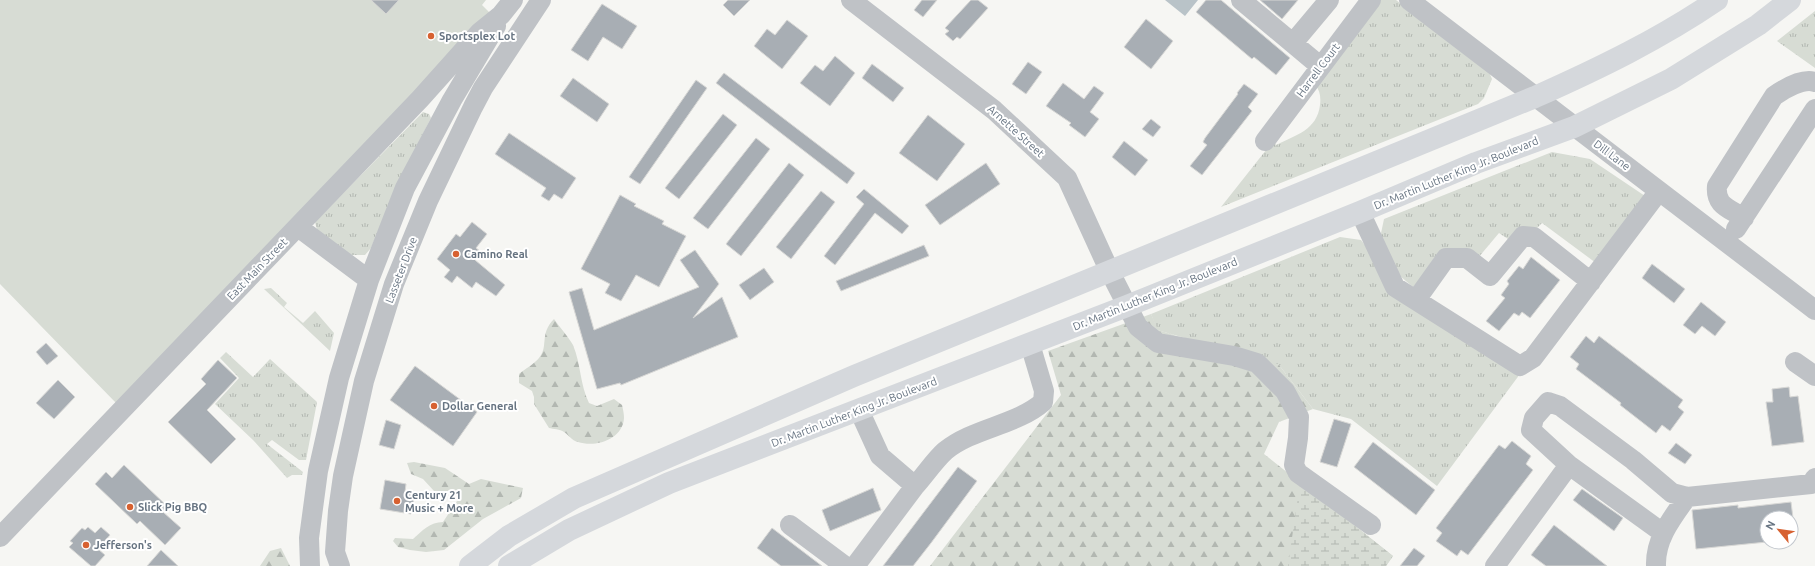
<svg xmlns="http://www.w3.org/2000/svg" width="1815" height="566" font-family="Ubuntu,sans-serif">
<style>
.grass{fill:url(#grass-tufts)}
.forest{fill:url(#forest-firs)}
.wetland{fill:url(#wetland-marsh)}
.pitch{fill:#d7dcd4}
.water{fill:#b9c3c8}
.building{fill:#a8aeb4;stroke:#d7d7d5}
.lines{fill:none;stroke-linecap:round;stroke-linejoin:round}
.minor{stroke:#bfc2c6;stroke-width:20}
.major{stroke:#d5d8dc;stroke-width:22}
.poi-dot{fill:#d76131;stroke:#fff;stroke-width:1.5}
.labels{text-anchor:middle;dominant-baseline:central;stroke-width:4;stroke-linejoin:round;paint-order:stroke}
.poi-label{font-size:11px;font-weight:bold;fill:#677482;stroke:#fff;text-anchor:start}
.street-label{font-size:11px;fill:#677482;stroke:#fff}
</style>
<defs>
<pattern id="grass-tufts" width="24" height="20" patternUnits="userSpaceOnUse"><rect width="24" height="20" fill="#d7dcd4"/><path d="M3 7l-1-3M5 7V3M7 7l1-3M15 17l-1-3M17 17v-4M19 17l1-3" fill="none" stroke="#b2b7b1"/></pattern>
<pattern id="forest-firs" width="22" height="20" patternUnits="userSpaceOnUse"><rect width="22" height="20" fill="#d7dcd4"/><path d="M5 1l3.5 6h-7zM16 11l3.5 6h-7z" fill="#b2b7b1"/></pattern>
<pattern id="wetland-marsh" width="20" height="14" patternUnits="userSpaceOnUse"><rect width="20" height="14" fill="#d7dcd4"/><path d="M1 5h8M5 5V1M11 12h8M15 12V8" fill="none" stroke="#b2b7b1"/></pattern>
</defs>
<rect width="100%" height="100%" fill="#f6f6f3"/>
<path class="grass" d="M1378,0H1396L1489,72L1492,79L1484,98L1478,104L1221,207L1274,140L1276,145C1296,135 1317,130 1320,105C1321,97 1320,91 1315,84Z
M1815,11V68L1777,41Z
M423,112L429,114L431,118L395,190L371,248L365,255H351L317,230L315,222Z
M1552,152L1590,159L1645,196L1596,263L1542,223L1535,230L1508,239L1499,233L1478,258L1439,252C1429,263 1424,277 1413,287L1400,276L1380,238L1384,219Z
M1340,237L1361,240L1368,249L1390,291L1520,374L1437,486L1351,419L1313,409L1279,365L1157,330L1151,314Z
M271,288L287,303L284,307L303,323L315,311L334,333L330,351L264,289Z
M226,352L253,377L270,359L317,402L306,460H299L272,440L267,444L303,472L302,475H292L287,478L253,440L215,404L239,378L220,358Z"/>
<path class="forest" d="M1151,314L1158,330L1186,339L1237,343L1279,365L1313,409L1279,422L1264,454L1393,556L1386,566H930L1061,395L1048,351Z
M554,319C560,328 568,336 573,345C581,364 580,385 589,403L597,406L614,399L622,405C623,409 624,414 624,418C623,439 596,448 578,442C571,440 570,436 564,432C560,429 553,429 549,428L534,404V397L532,391L519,383V374C525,369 534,364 539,358C549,346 539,334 554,319Z
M414,462L445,468L469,484L481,479L523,488L521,498L483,519L444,550L426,552L410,550L398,547L393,541L395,538L413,539C422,531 430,522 443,522L461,495L456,491H434L423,479L411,474L407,463Z
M281,548L290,566H260L270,551Z"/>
<path class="wetland" d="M1300,482L1393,556L1386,566H1288Z"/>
<path class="pitch" d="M0,0H486L482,5L490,13L117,404L0,284Z"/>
<path class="water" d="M1165,0H1198L1185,16Z"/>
<path class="building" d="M371,0H399L386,14Z
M728,0H750L734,16L723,5Z
M922,0H937L923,17L914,10Z
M971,0H978L988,8L960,39L957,37L953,41L945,34L949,31L945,28Z
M1206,0H1221L1290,58L1276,75L1254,57L1252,59L1196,12Z
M1260,0H1298L1282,19Z
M602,4L637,26L622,49L603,37L588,61L571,50Z
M1146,19L1173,41L1151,69L1124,47Z
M787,20L808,36L782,69L754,46L767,29L775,35Z
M835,56L855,73L830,106L800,83L815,65L823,71Z
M1028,62L1042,72L1026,94L1012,84Z
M872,64L904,88L893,102L862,78Z
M724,73L855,173L847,184L716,83Z
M573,78L609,104L597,122L560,96Z
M696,80L707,88L640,184L629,177Z
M1063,83L1084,99L1094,86L1104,93L1090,112L1099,119L1085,137L1069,125L1071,123L1046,106Z
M1244,84L1258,94L1248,107L1252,111L1202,175L1190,166L1207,145L1203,142L1205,138L1238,94L1237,93Z
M723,114L737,125L679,199L665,188Z
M928,115L965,144L937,181L899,153Z
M1151,119L1161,127L1153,137L1142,129Z
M509,133L576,178L562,199L554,194L549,201L541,196L546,188L495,154Z
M756,138L770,149L708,229L693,218Z
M1124,141L1148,160L1135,176L1112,157Z
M789,163L804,175L741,256L726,244Z
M986,163L1000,184L940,225L925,205Z
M864,189L909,226L902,234L875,213L835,265L824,256L864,204L856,197Z
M821,191L835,202L791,259L776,247Z
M620,195L636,204L634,206L664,221L662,224L686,236L659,287L636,275L621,301L605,293L610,284L581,269Z
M472,222L487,234L476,248L481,252L475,260L505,285L496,296L476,282L472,288L457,276L452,283L444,277L450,270L437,259L456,234L460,237Z
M924,245L929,256L841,291L836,281Z
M695,250L719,284L693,318L722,297L738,337L621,385L620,383L597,389L569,292L582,288L594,330L699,287L680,260Z
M1531,257L1560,280L1530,318L1522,312L1519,316L1514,313L1499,331L1486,321L1505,298L1501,295L1509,284L1507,281L1519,266L1523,269Z
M1652,264L1685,289L1674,303L1642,278Z
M764,268L774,282L750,300L739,285Z
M1701,302L1726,322L1715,336L1702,326L1695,334L1683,325Z
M1586,336L1594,343L1599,336L1683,400L1678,407L1684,412L1670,431L1662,425L1656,433L1620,405L1621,403L1576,369L1579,364L1570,357Z
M46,343L58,356L47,365L36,352Z
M218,360L237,378L207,410L236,439L211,464L168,422L206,384L201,379Z
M415,366L477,412L453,446L390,400Z
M58,380L75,397L54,419L36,403Z
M1789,387L1790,397L1798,396L1804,442L1772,446L1766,402H1773L1772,389Z
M1334,419L1351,424L1337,467L1320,462Z
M386,420L401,425L394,449L379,445Z
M1512,441L1531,456L1526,464L1533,470L1468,555L1461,550L1457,556L1436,541L1442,533L1436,528L1499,445L1505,449Z
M1373,442L1435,490L1416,515L1354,467Z
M1676,443L1692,455L1685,464L1668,453Z
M124,465L168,507L163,512L181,528L165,545L140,521L137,524L95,484L106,472L112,478Z
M958,467L977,481L931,543L913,566H883Z
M385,480L406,484L405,492L415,493L411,514L380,509Z
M873,488L881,510L830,531L822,510Z
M1582,489L1623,518L1614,531L1573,500Z
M1791,502L1793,518H1767V542L1696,549L1692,510L1738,505V508Z
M1554,525L1607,566H1546L1531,555Z
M88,527L95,533L101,527L110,535L98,549L105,555L95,566H91L69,547L73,543L70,541L82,528L85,530Z
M772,528L822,566H781L757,548Z
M1414,548L1425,556L1417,566H1400Z
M161,550L178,566H147Z"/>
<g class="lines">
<path class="minor" d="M851,0L994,110L1067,178L1109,270L1138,327L1158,343L1234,356L1257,363L1285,391L1299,417L1298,438L1294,465L1298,473L1371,525
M1241,0L1320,66
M1409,0L1815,310
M1293,43L1329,0
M1265,141L1371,0
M1360,212L1395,287L1520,366L1533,358L1659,191
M1744,218C1729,208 1715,206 1717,186L1774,96C1784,89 1803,78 1815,82
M298,227L369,280
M1736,229L1815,109
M1416,300L1446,258H1467L1490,276L1523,236L1534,237L1591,282
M1795,362L1815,376
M859,410L880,456L915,486C925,475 934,461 945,451C973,428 1017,425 1043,402L1044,391L1030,344
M1569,465L1663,533
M790,525L845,566
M0,537L420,99L480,32L501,15L513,0
M310,566L309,538L318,471L339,378L369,280L405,188L452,100L496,26
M340,566L335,552L338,511L343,476L364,381L394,284L428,201L473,107L483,88L541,0
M855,566L915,486
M1495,566L1569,465L1531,430L1534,418L1548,402L1560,406L1633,460L1672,493L1687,497L1811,484L1815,478
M1656,566C1655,539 1672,518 1687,497"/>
<path class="major" d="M470,566L509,536L574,498L854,376L1535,97C1598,69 1660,39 1717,0
M509,566L569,530L669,483L1127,306L1360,212L1476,163L1574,127L1671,79L1758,25L1790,0"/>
</g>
<g class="poi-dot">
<circle cx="431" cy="36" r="4"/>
<circle cx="456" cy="254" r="4"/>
<circle cx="434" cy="406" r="4"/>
<circle cx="397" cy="501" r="4"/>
<circle cx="130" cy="507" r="4"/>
<circle cx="86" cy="545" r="4"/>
</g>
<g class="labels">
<g class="poi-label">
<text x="439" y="36">Sportsplex Lot</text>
<text x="464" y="254">Camino Real</text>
<text x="442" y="406">Dollar General</text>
<text x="405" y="495">Century 21<tspan x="405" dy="13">Music + More</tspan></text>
<text x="138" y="507">Slick Pig BBQ</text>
<text x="94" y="545">Jefferson's</text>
</g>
<g class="street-label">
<text transform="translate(1318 70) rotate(-53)">Harrell Court</text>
<text transform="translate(1016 131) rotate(42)">Arnette Street</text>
<text transform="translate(1612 155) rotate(37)">Dill Lane</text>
<text transform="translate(1456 173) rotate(-22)">Dr. Martin Luther King Jr. Boulevard</text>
<text transform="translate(257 269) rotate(-46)">East Main Street</text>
<text transform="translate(401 270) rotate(-69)">Lasseter Drive</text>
<text transform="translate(1155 294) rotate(-22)">Dr. Martin Luther King Jr. Boulevard</text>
<text transform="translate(854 412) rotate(-21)">Dr. Martin Luther King Jr. Boulevard</text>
</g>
</g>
<g transform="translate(1779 530) rotate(299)"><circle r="19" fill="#ffffff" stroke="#c2c7cd"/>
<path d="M0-3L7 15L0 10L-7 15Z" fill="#d76131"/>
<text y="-6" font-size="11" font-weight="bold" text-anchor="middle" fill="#677482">N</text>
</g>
</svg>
